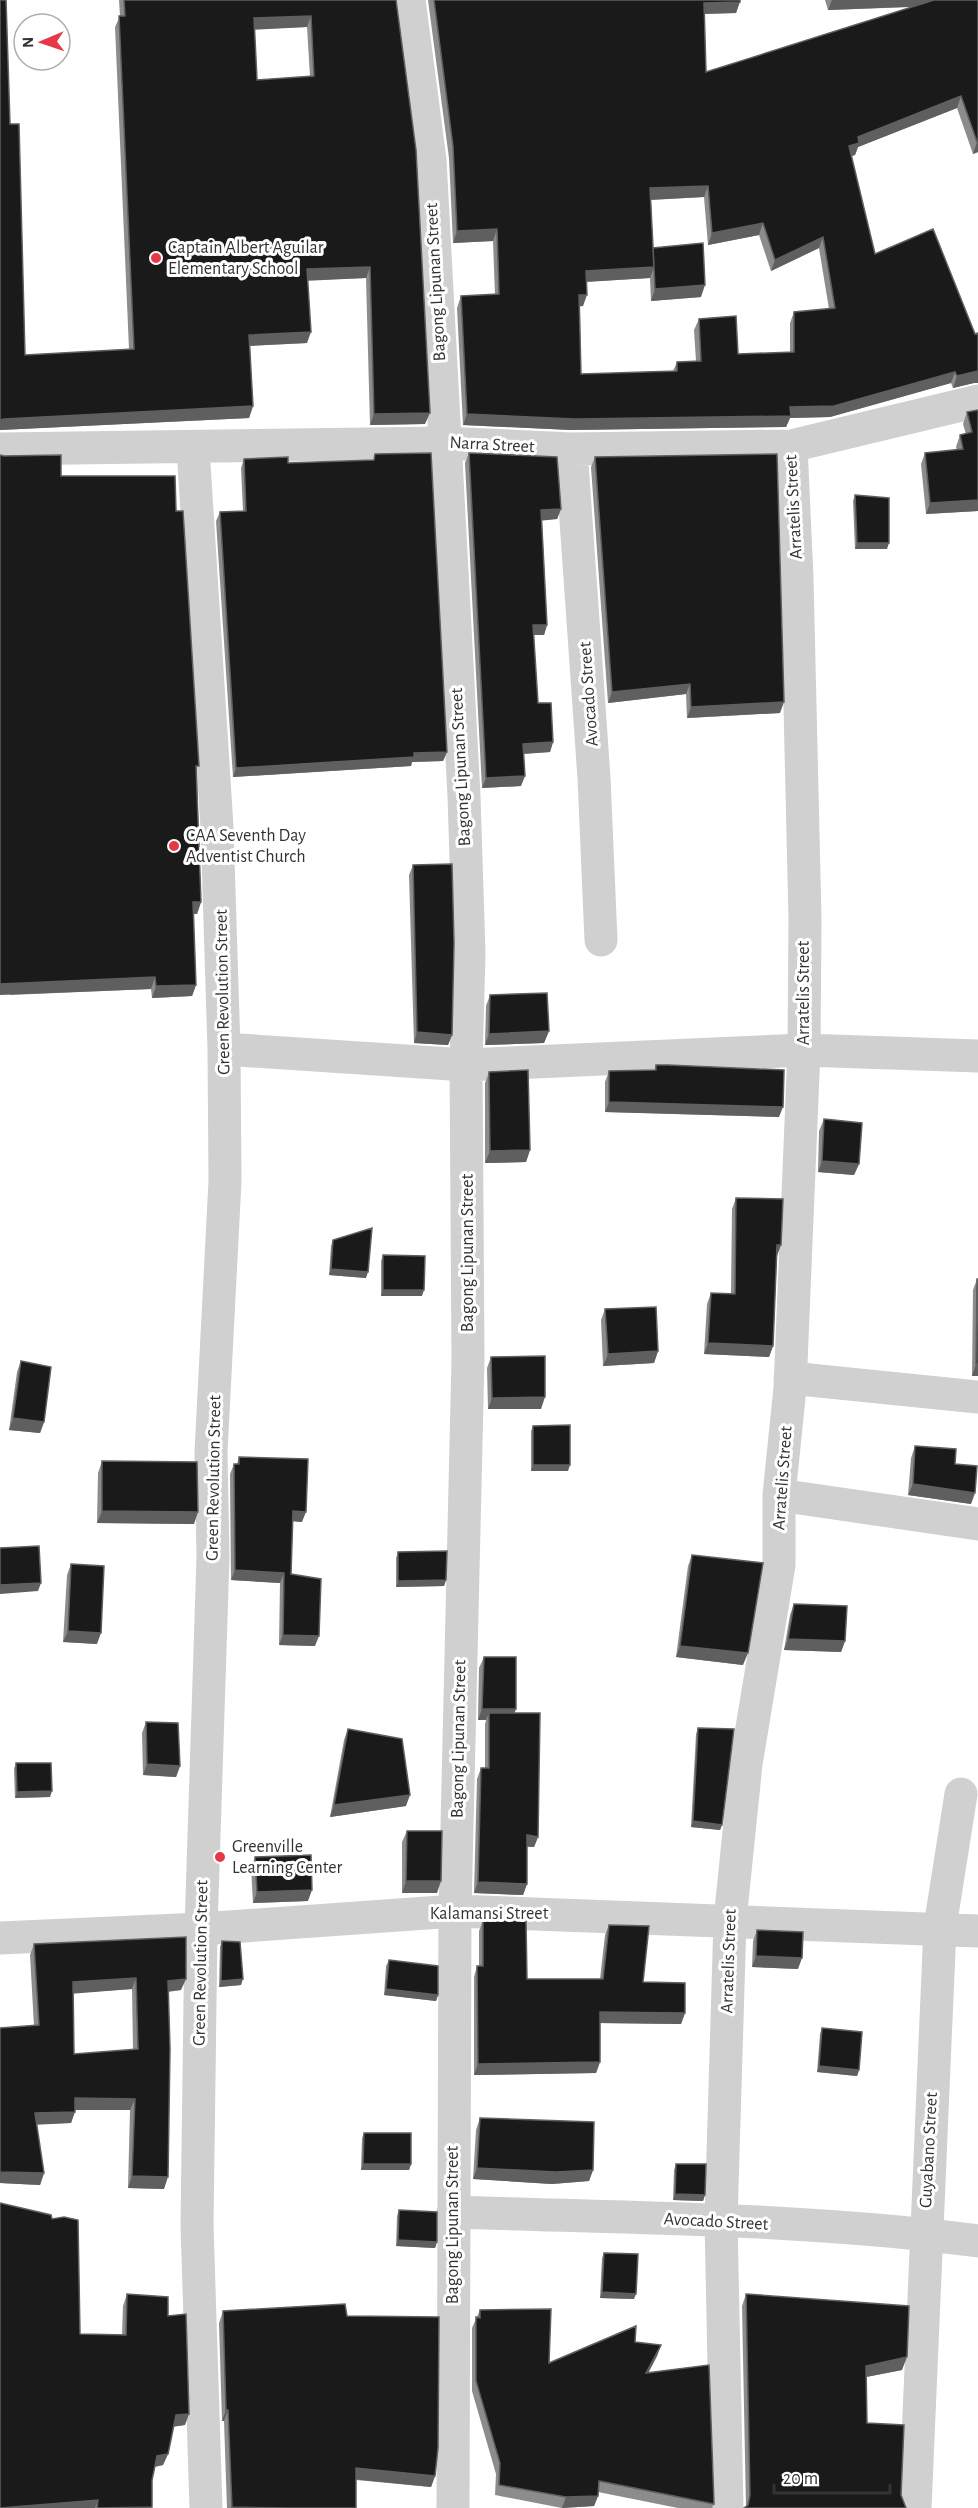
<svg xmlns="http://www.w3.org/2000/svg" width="978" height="2508" font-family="'Alegreya Sans',sans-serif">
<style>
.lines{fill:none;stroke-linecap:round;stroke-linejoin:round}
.minor{stroke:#d0d0d0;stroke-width:33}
.wall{fill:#8c8c8c;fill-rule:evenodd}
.shaded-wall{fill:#5f5f5f}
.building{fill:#1a1a1a;stroke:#5f5f5f;stroke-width:1.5;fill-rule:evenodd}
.poi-dot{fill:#e63946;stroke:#fff;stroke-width:2}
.labels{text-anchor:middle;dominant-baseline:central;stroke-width:6;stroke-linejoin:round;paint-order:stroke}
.poi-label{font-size:18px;fill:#333;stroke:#fff;text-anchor:start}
.street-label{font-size:18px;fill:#333;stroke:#fff}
</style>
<rect width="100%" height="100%" fill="#fff"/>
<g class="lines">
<path class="minor" d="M409,0L430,160L464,796L469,953L466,1065L468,1359L455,1911L453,2508
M193,448L217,827L224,1049L225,1181L211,1452L213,1557L201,1929L197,2225L206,2508
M0,449L443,443L571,449L791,446L978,401
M571,449L594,778L601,940
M224,1049L466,1065L804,1050L978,1056
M790,1378L978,1397
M779,1495L978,1524
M0,1938L201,1929L455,1911L978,1931
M453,2212C626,2218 806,2218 978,2241
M727,2508L721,2221L730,1920L746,1764L779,1565V1495L790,1388L804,1050L805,919L797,578L791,446
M915,2508L940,1927L961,1794"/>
</g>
<path class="wall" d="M119,0H396L425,424L370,425L366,278L308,280L307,343L250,346L253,406L249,418L0,430L10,124L25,355L129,349L115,27L120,16ZM307,27L310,76L257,80L254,29Z
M428,0H740L736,13L704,14L706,72L912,7L828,10L825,0H978V152L973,154L957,108L858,147L855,155L851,156L875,254L974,383L953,388L951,383L830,417L790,418L786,427L571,430L463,425L457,308L461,296L495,295L493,241L453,243L449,158ZM704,197L708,245L759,235L771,271L819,248L829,309L794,312L790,323V352L738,354L699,319L694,330L696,361L677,362L673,371L581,374L580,306H583L586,282L650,278L651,301L701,297L653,248L651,200Z
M978,410V511L926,514L921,464L925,453L957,450L956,447L960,435L966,434L963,424L967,412Z
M469,453L561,509L557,519L542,520L547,625L544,635H534L538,703L553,742L550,752L524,754L521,786L482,788L465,463Z
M595,457L780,713L687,718L686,694L608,703L591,467Z
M244,459L288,463L447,752L443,761L412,762L411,766L233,777L216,521L220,512L243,511L241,468Z
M61,476L176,511L197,774L201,902L197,914H193L196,985L192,996L152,998L151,989L10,995Z
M855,495L887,549H855L853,501Z
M413,865L452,1035L448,1045L414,1043L409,875Z
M490,995L549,1031L544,1043L485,1045L486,1006Z
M656,1065L779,1117L605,1112V1082L609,1071H654Z
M489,1072L530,1150L526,1162L485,1163V1083Z
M824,1119L859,1164L854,1175L818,1172L819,1131Z
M736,1198L781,1245L777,1255L773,1346L769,1357L704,1354L707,1304L711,1293L731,1294L732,1209Z
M333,1240L366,1278L329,1275L331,1246Z
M383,1255L422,1296H381V1261Z
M977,1279L978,1376H972L973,1290Z
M605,1309L658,1351L654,1363L603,1366L601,1320Z
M491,1357L541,1409H488L487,1368Z
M21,1361L44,1422L40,1433L9,1430L17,1372Z
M533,1426L568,1471H531V1431Z
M915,1446L955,1464L971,1504L908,1495L911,1458Z
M239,1457L302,1522L293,1521L291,1574L315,1646L279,1645L280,1583L231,1580L230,1474L234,1464H237Z
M102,1461L194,1524L97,1523L98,1473Z
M398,1552L446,1580L444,1586L396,1587V1558Z
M692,1555L743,1665L676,1657L688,1566Z
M71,1564L97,1644L63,1642L67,1575Z
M794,1604L845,1641L841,1652L784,1650L790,1615Z
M484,1657L515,1713L538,1837L534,1847H527V1884L523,1895L474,1893L477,1779L481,1768H485V1724L486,1720H478L479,1668Z
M146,1722L180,1766L176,1777L143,1775L142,1733Z
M698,1728L722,1825L720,1830L691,1827L696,1734Z
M348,1729L406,1806L330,1817L344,1740Z
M16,1763L50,1797L15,1798L14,1769Z
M407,1831L437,1893H402V1842Z
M255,1857L308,1901L253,1903L251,1868Z
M483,1920L527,1979H600L605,1935L609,1925L643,1982L685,2013L681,2024L600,2023V2062L596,2073L474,2075V1977L477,1966H479V1931Z
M757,1930L798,1969L752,1967L753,1941Z
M222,1941L241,1985L219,1987L220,1947Z
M34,1944L181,1990L168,1992L164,2189L128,2188L130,2110H75L71,2123L36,2124L44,2173L40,2185L0,2183V2028L34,2026L30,1955ZM132,1989L133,2050L74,2054L73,1993Z
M389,1960L438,1995L436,2001L384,1995L386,1966Z
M822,2028L859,2070L857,2076L817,2072L820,2034Z
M480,2118L593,2170L589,2181L552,2184L473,2179L476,2130Z
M364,2133L411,2164L409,2170H361L362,2138Z
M676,2164L705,2195L703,2201L673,2200L674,2170Z
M399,2210L437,2242L435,2248L396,2246L397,2216Z
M604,2253L634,2299L600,2298L602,2258Z
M127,2294L168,2316L185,2425L173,2426L168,2454L163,2465L155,2467L152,2480V2508H0L80,2334L122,2335L123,2306Z
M746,2294L902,2370L866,2377L746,2507L742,2306Z
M480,2310L549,2363L635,2342L661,2345L657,2356L648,2373L714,2504L712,2508H678L598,2492V2496L594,2506L562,2508L495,2495L496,2474L472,2391V2328Z
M223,2311L435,2476L431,2487L356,2480V2508H227L224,2421H222L219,2323Z"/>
<path class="shaded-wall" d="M832,0H932L930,6L828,10Z
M740,2L736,13L699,14L704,3Z
M311,16L307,27L249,30L254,18Z
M961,96L957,108L858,147L855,155L845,158L849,146L858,137Z
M977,142H978V152L973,154Z
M708,186L704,197L646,200L650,188Z
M763,223L759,235L708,245L712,233Z
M497,229L493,241L453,243L457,231Z
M823,237L819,248L771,271L775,260Z
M370,267L366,278L303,281L307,269Z
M654,267L650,278L582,282L586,271Z
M705,285L701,297L651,301L655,289Z
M579,295H587L583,306L575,307Z
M311,332L307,343L245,346L249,335Z
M978,371V383H974L953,388L957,376Z
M955,372L951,383L830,417L790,418L786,427L571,430L463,425L467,414L790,407Z
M253,406L249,418L0,430V420L4,419Z
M430,413L425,424L370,425L374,414Z
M978,500V511L926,514L930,503Z
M561,509L557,519L538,521L541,510Z
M857,543H889L887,549H855Z
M533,625H547L544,635H530Z
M690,684L686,694L608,703L612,692Z
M784,702L780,713L687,718L691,707Z
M553,742L550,752L520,754L523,744Z
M447,752L443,761L412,762L411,766L233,777L236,768L414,753Z
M525,776L521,786L482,788L486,778Z
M193,902H201L197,914H189Z
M155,977L151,989L0,995V984Z
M196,985L192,996L152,998L156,986Z
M549,1031L544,1043L485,1045L489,1034Z
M417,1032L452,1035L448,1045L414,1043Z
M609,1102L783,1107L779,1117L605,1112Z
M530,1150L526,1162L485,1163L490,1151Z
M822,1161L859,1164L854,1175L818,1172Z
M777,1245H781L777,1256Z
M331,1269L368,1272L366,1278L329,1275Z
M383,1290H424L422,1296H381Z
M708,1343L773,1346L769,1357L704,1354Z
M658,1351L654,1363L603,1366L608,1354Z
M976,1364H978V1376H972Z
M545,1397L541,1409H488L492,1398Z
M13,1418L44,1422L40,1433L9,1430Z
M533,1465H570L568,1471H531Z
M913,1484L975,1493L971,1504L908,1495Z
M102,1511L198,1512L194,1524L97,1523Z
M293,1511L306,1512L302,1522L290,1521Z
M235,1570L284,1573L280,1583L231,1580Z
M446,1580L444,1586L396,1587L398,1581Z
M41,1583L38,1591L0,1594V1585Z
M68,1631L101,1633L97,1644L63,1642Z
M283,1635L319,1636L315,1646L279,1645Z
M788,1639L845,1641L841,1652L784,1650Z
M680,1646L748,1653L743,1665L676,1657Z
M482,1709H516L512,1720L489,1713L486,1720H478Z
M147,1764L180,1766L176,1777L143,1775Z
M52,1791L50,1797L15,1798L17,1792Z
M410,1795L406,1806L330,1817L334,1805Z
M693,1821L722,1825L720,1830L691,1827Z
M527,1835L538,1837L534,1847L523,1846Z
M406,1881H441L437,1893H402Z
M478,1882L527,1884L523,1895L474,1893Z
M312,1890L308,1901L253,1903L257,1892Z
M756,1956L802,1958L798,1969L752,1967Z
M136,1978L132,1989L69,1994L73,1982Z
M186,1979L181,1990L163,1992L168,1981Z
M243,1979L241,1985L219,1987L221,1981Z
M386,1989L438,1995L436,2001L384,1995Z
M600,2012L685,2013L681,2024L596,2023Z
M600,2062L596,2073L474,2075L478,2064Z
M819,2066L859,2070L857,2076L817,2072Z
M75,2098L135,2099L130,2110H71Z
M75,2112L71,2123L31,2125L35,2113Z
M363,2164H411L409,2170H361Z
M477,2168L593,2170L589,2181L552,2184L473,2179Z
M0,2172L44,2173L40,2185L0,2183Z
M132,2176L168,2177L164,2189L128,2188Z
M675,2194L705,2195L703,2201L673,2200Z
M398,2240L437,2242L435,2248L396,2246Z
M602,2292L636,2294L634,2299L600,2298Z
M661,2345L657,2356L643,2383L646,2373Z
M907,2357L902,2370L861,2378L866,2366Z
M226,2410H228L224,2421H222Z
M189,2414L185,2425L172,2427L176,2415Z
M168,2454L163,2465L153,2467L157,2456Z
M356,2468L435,2476L431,2487L352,2479Z
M598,2496L594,2506L562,2508L566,2497Z
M98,2500L95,2508H6Z
M232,2507L290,2508H231Z"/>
<path class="building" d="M0,0H6L10,124H19L25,355L134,349L119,16H125L124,0H396L416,150L430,413L374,414L370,267L307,269L311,332L249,335L253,406L4,419L0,420ZM311,16L314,76L257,80L254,18Z
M434,0H740V2L704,3L706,72L934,0H978V142H977L961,96L858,137L859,143L849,146L875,254L933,229L975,334L978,333V371L957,376L955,372L834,406L790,407L791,416L575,419L467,414L461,296L499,294L497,229L457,231L453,146ZM708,186L712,233L763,223L775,260L823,237L835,308L794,312V352L738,354L736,316L699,319L701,361L677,362V371L581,374L579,295H587L586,271L654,267L650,188Z
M703,243L705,285L655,289L653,248Z
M978,410V500L930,503L925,453L963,449L960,435L972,432L967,412Z
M431,453L447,752L414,753V757L236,768L220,512L246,511L244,459L288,457V463L374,460L375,454Z
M469,453L557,457L561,509L541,510L547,625H533L538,703H551L553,742L523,744L525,776L486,778Z
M777,454L784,702L691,707L690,684L612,692L595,457Z
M0,455L4,456L61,455V476H175L176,511H183L199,766H196L201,902H193L196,985L156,986L155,977L0,984Z
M855,495L889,498V543H857Z
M452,864L454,943L452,1035L417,1032L413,865Z
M547,993L549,1031L489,1034L490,995Z
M656,1065H668L784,1070L783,1107L609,1102V1071L656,1070Z
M528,1070L530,1150L490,1151L489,1072Z
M824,1119L862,1123L859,1164L822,1161Z
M736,1198L783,1199L781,1245H777L773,1346L708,1343L711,1293L735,1294Z
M372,1228L368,1272L331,1269L333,1240Z
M383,1255L425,1256L424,1290H383Z
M977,1279H978V1364H976Z
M656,1307L658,1351L608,1354L605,1309Z
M545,1356V1397L492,1398L491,1357Z
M21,1361L51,1367L44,1422L13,1418Z
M570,1425V1465H533V1426Z
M915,1446L956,1449L955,1464L977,1466L975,1493L913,1484Z
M239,1457L308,1459L306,1512L293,1511L291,1574L321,1579L319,1636L283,1635L284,1573L235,1570L234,1464H239Z
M102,1461L197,1462L198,1512L102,1511Z
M39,1546L41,1583L0,1585V1548Z
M447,1551L446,1580L398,1581V1552Z
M692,1555L763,1563L748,1653L680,1646Z
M71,1564L104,1566L101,1633L68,1631Z
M794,1604L847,1606L845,1641L788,1639Z
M484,1657H516V1709H482Z
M489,1713H540L538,1837L527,1835V1884L478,1882L481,1768H489Z
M146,1722L178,1723L180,1766L147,1764Z
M698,1728L734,1729L722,1825L693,1821Z
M348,1729L402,1739L410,1795L334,1805Z
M16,1763H51L52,1791L17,1792Z
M407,1831H442L441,1881H406Z
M311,1855L312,1890L257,1892L255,1857Z
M483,1920L526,1921L527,1979H603L609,1925L649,1926L643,1982L685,1983V2013L600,2012V2062L478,2064L477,1966H483Z
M757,1930L803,1932L802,1958L756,1956Z
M186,1937V1979L168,1981L170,2049L168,2177L132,2176L135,2099L75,2098V2112L35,2113L44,2173L0,2172V2028L39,2025L34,1944ZM136,1978L138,2049L74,2054L73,1982Z
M222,1941L240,1942L243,1979L221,1981Z
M389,1960L438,1966V1995L386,1989Z
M822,2028L862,2032L859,2070L819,2066Z
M480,2118L594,2122L593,2170L556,2172L477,2168Z
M364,2133H411V2164H363Z
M676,2164H706L705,2195L675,2194Z
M0,2203L51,2215L52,2219L64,2217L78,2220L80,2334L126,2335L127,2294L168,2297V2316L186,2314L189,2414L176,2415L168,2454L157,2456L152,2480V2507L97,2508L98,2500L0,2508Z
M399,2210L437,2212V2242L398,2240Z
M604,2253L638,2254L636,2294L602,2292Z
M746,2294L909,2306L907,2357L866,2366L867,2423L904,2425L901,2495L906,2508H744L748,2505L750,2495Z
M345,2304L347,2316L439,2317L438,2448L435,2476L356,2468V2508H290L232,2507L228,2410H226L223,2311Z
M551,2309L549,2363L636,2326L635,2342L661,2345L646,2373L709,2365L714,2504L599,2481L598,2496L566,2497L499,2485L500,2463L476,2381V2317L480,2318V2310Z"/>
<g class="poi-dot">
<circle cx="156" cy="258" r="6"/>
<circle cx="174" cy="846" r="6"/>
<circle cx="220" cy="1857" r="6"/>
</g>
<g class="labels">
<g class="poi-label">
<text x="168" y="248">Captain Albert Aguilar<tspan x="168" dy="21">Elementary School</tspan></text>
<text x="186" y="836">CAA Seventh Day<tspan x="186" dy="21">Adventist Church</tspan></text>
<text x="232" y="1847">Greenville<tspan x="232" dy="21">Learning Center</tspan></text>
</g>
<g class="street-label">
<text transform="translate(436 282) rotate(-93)">Bagong Lipunan Street</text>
<text transform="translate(492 445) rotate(3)">Narra Street</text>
<text transform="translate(794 507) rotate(-93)">Arratelis Street</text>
<text transform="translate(589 694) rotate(-94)">Avocado Street</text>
<text transform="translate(461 767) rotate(-93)">Bagong Lipunan Street</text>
<text transform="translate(223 992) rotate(-91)">Green Revolution Street</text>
<text transform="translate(804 993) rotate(-90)">Arratelis Street</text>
<text transform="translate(468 1253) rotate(-90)">Bagong Lipunan Street</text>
<text transform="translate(214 1478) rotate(-89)">Green Revolution Street</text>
<text transform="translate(783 1478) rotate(-86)">Arratelis Street</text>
<text transform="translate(459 1739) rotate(-89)">Bagong Lipunan Street</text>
<text x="489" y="1914">Kalamansi Street</text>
<text transform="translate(729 1961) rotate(-88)">Arratelis Street</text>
<text transform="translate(201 1963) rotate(-89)">Green Revolution Street</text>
<text transform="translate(929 2150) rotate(-87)">Guyabano Street</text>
<text transform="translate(716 2222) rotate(3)">Avocado Street</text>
<text transform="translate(453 2225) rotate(-90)">Bagong Lipunan Street</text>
</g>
</g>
<g transform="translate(42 42) rotate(268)"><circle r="28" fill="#ffffff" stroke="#adadad" stroke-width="1.5"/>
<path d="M0-4.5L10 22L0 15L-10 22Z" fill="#e63946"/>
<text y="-9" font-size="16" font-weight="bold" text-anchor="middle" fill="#333333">N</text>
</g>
<path d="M774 2484v9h116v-9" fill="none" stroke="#333333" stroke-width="3"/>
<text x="783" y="2484" font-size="18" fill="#333333" stroke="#ffffff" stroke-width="4.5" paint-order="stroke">20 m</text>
</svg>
